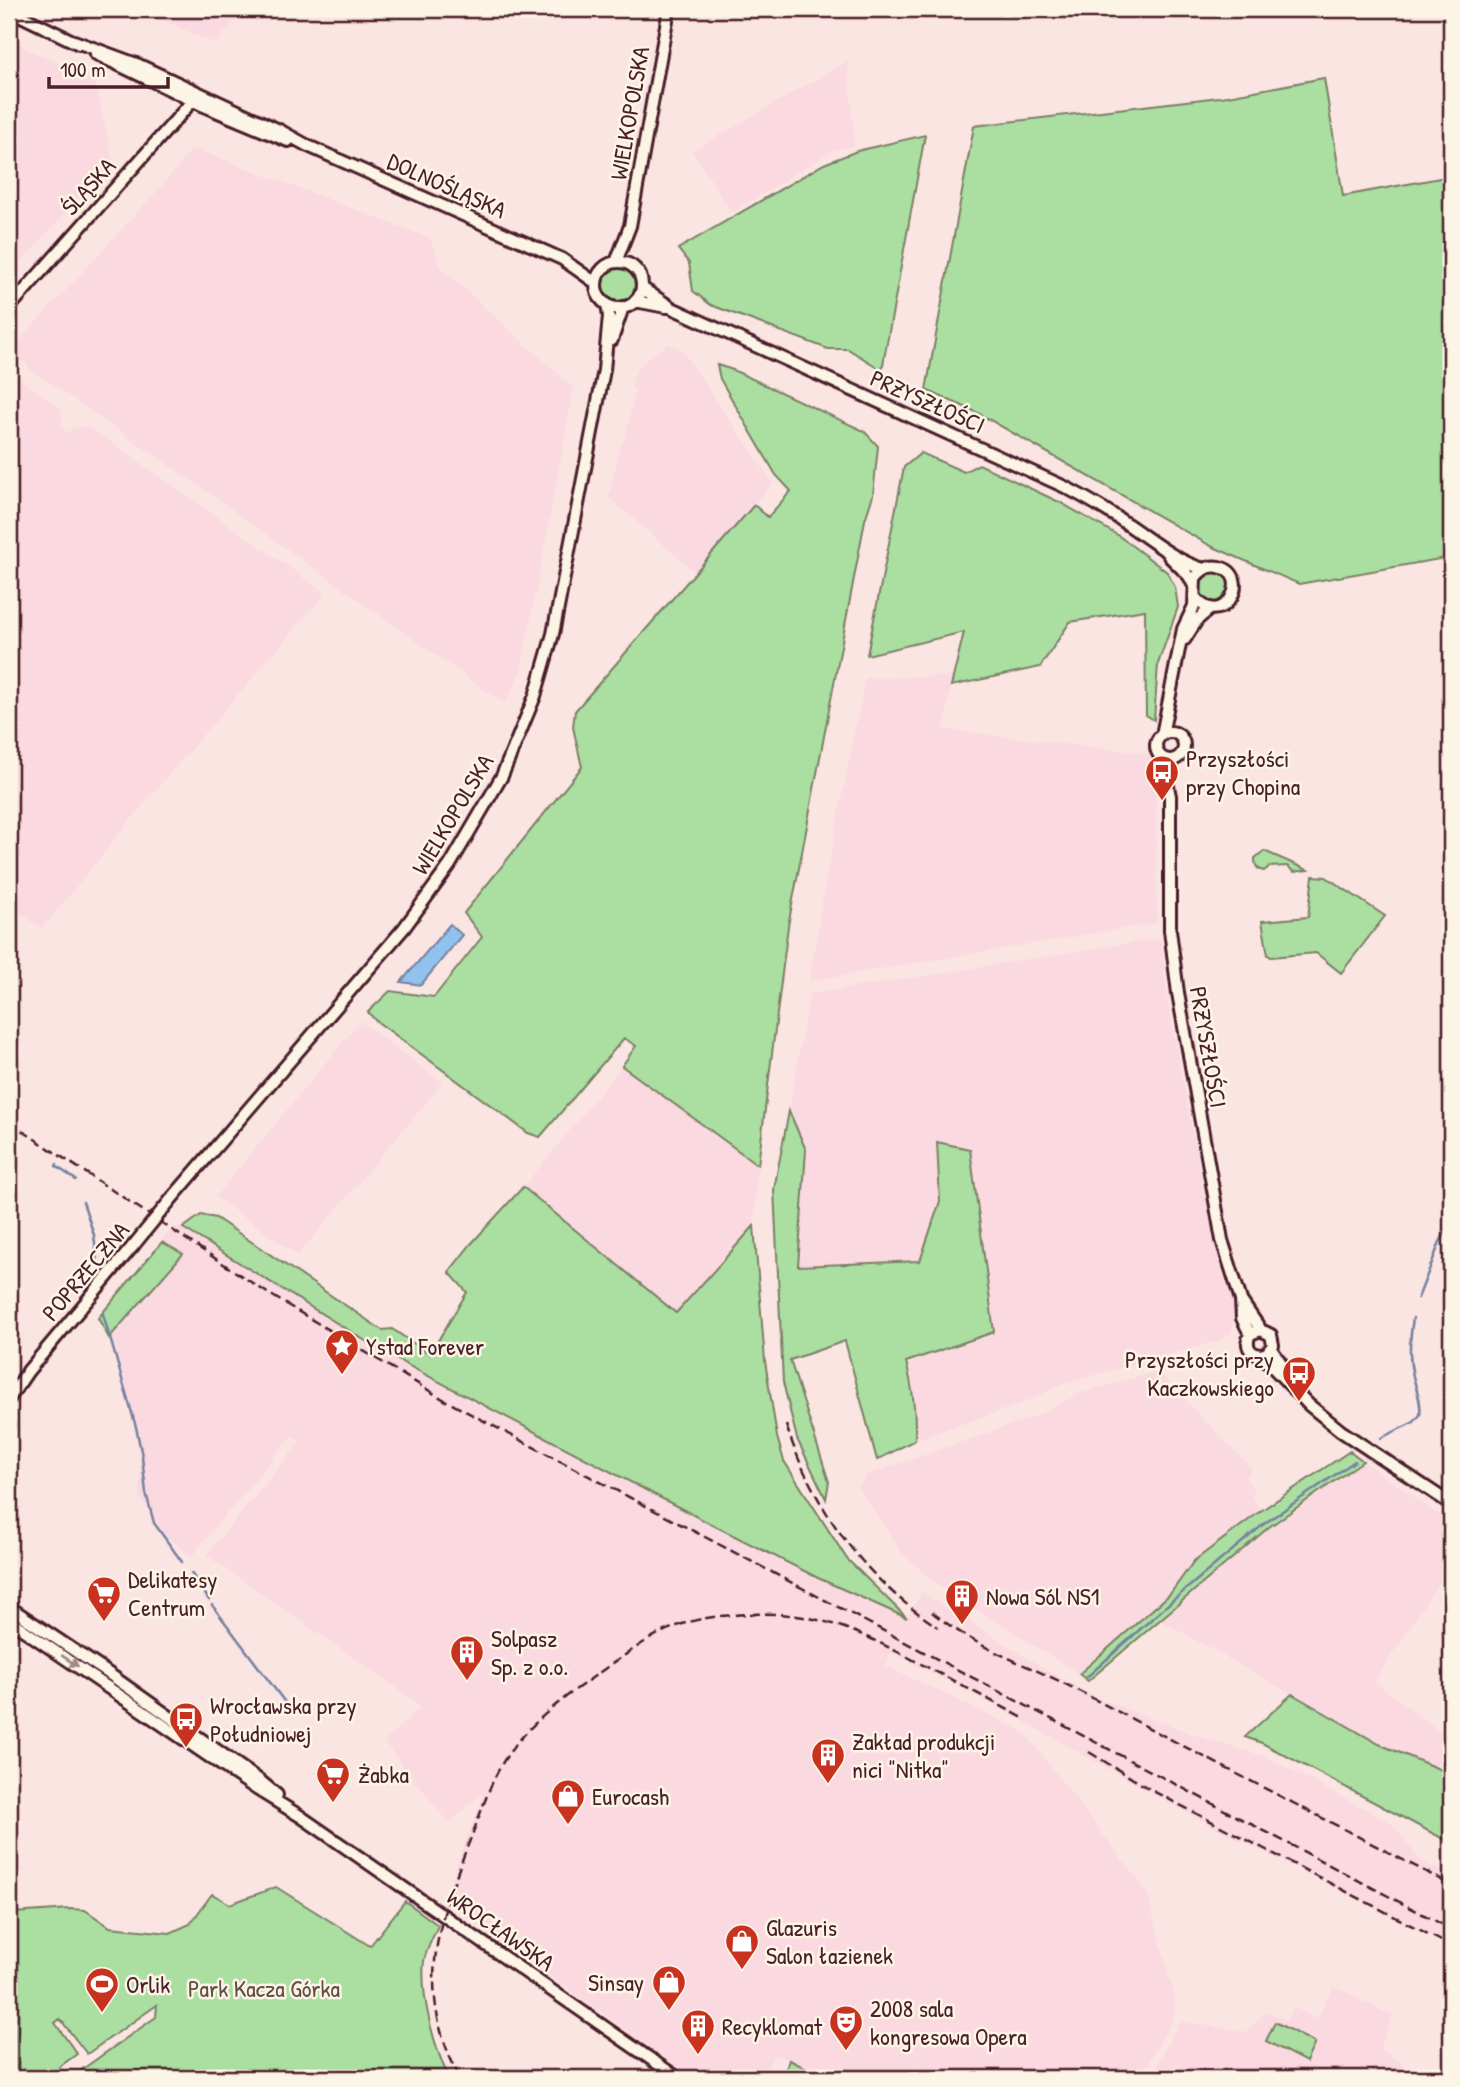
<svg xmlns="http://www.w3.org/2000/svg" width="1460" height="2087" font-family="'Patrick Hand',sans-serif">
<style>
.built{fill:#fadae0}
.green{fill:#abdfa1;stroke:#7a7f66;stroke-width:2}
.water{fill:#91c2ed;stroke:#75819f;stroke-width:2}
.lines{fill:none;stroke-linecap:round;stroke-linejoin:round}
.stream{stroke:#75819f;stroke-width:2.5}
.secondary-casing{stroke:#4a1f2b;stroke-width:16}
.secondary{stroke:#fcf5e5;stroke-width:10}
.rail{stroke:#4a1f2b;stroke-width:2.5;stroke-dasharray:10 5;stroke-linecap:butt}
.secondary-bridge-casing{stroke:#4a1f2b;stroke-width:16;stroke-linecap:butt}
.secondary-bridge{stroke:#fcf5e5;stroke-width:10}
.oneway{fill:#a38a88}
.labels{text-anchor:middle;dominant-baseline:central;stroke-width:5;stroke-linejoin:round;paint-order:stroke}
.street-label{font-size:24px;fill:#4a1f2b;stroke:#fcf5e5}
.poi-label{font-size:24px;fill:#4a1f2b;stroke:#fcf5e5;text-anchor:start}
.park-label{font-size:24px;fill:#624f48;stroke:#fcf5e5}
</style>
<rect width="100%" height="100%" fill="#fbe5e2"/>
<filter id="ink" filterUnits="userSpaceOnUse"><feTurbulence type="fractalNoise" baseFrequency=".0143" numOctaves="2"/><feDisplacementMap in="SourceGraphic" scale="14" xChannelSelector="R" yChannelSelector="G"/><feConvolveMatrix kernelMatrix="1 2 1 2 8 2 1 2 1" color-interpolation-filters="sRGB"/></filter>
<g filter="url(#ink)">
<path class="built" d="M139,9H246L215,44Z
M9,40L95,81L113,161L9,275Z
M848,61L855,146L834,150L732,213L692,151Z
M196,149L430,238L441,268L574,388L521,671L506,702L500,701L203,489L30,369L27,364L9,352L174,172L187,154Z
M669,343L682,350L773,483L695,572L609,498L619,450L626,434L635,391L632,386L634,376L641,363Z
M9,371L61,408L63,421L60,427L69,433L73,428L88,426L326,593L153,793L42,929L9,905Z
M953,676L944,729L1150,754L1156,785L1157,923L809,981L828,868L865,678Z
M1161,938L1169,1008L1203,1186L1223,1274L1232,1292L1235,1311L1232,1333L1218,1341L1063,1384L1021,1404L915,1440V1417L912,1381L906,1362L993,1331L937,1142L940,1201L920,1261L798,1266L805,1150L789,1111L809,994Z
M360,1021L443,1083L298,1255L215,1197Z
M622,1066L758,1165L754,1226L676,1313L523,1187Z
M175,1227L183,1228L390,1356L701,1519L818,1578L906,1618L922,1592L1052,1673L1097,1698L1207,1739L1264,1756L1392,1823L1420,1861L1451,1877V1947L1195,1817L1003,1710L895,1654H890L886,1666L1017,1728L1027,1736L1147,1891L1176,2002L1173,2020L1140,2078H827L774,2054L764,2078H693L443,1900L485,1791L449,1823L384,1742L419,1708L412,1699L206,1555L300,1442L292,1436L191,1557L163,1533L140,1496V1440L109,1338L182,1254L162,1242L164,1237Z
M1157,1371L1252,1469L1245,1478L1255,1491L1251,1497L1262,1510L1194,1561L1170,1594L1079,1674L938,1585L903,1555L858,1487L867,1475L1036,1416L1081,1393Z
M1363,1461L1451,1523V1584L1442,1578L1375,1681L1448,1738L1437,1768L1379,1744L1160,1620L1269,1527Z
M1334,1986L1393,2016L1379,2049L1404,2063L1396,2078H1149L1180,2021L1246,2032L1267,2011L1286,2021L1293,2007L1317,2019Z"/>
<path class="green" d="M1324,78L1343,196L1451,176V557L1299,584L1211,546L976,412L926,390L974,126L1228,96Z
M925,135L882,370L848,349H828L711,305L693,291L689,263L678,249L824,164L857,151Z
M603 285a16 16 0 1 1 32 0a16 16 0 1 1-32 0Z
M717,365L733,370L864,431L878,446L873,495L865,520L788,926L758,1165L622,1066L636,1046L624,1038L540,1137L528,1133L375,1020L368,1012L390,991L434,997L482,937L464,913L582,767L573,727L575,711L754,505L768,517L791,491L776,475L720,379Z
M921,453L964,472L979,464L1061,503L1119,536L1167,572L1175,587L1178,607L1158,664L1154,720L1146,715L1145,610L1070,622L1040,667L951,686L964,632L867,655L904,467Z
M1198 587a16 16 0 1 1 32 0a16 16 0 1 1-32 0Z
M1264,851L1308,870L1294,872L1287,866L1269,867L1264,871C1256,869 1255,865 1255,858Z
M1313,876L1326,877L1385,916L1341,973L1316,953L1271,957L1268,955L1262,921L1308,917Z
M789,1111L806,1150L798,1266L920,1261L940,1201L937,1142L970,1149L994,1332L906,1362C913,1388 916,1413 915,1440L877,1460L845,1341L790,1360L829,1482L826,1499L797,1439L783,1382L774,1189Z
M523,1187L676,1313L754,1226L765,1361L777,1437L784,1461L847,1559L907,1618L818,1578L701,1519L390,1356L183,1228L201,1215L216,1218L382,1330L392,1329L430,1354L467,1292L449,1272L471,1244Z
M162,1242L183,1254L109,1338L98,1318Z
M1350,1451L1363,1461L1269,1527L1088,1681L1079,1674L1170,1594L1194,1561L1262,1510Z
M1292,1694L1379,1744L1451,1774V1843L1262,1743L1245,1737Z
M276,1887L370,1946L405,1901L438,1925C434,1936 426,1949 424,1961C420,1995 434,2047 449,2078H70L156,2017L157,2005L87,2054L60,2019L55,2023L77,2054L59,2067L61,2073L54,2078H16L14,1913L70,1909L85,1910L110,1927L170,1933L190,1924L212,1894L230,1904Z
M1275,2022L1315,2043L1306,2062L1266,2041Z
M789,2060L827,2078H783Z"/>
<path class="water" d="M450,924L462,935L421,985L401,982Z"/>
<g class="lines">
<path class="stream" d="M57,1164L56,1166L76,1180
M83,1202L94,1235L97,1260
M83,1295L98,1274L97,1272
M1418,1298L1440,1242L1451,1223
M103,1314L136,1427L142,1456L146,1493L154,1523L182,1562
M1381,1438L1414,1422L1420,1415C1422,1402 1416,1389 1413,1376C1408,1356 1410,1338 1413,1318
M191,1573L209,1600
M212,1605L290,1709
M1087,1677L1166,1606L1265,1523L1355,1461"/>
<g class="secondary-casing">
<path id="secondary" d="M9,10L79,44
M74,41L139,65L279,130L308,146L562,259L596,283
M96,54L204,106L288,141
M616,262L630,226L669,9
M596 285a23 23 0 1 1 46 0a23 23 0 1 1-46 0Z
M642,288L672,308L1065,487C1086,498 1107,510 1127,524C1151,540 1177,562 1204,569
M635,301L666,307
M9,308L195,98
M612,340L623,307
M1169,556L1189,576L1193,584
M1185,639L1197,620L1211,608
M1156 746a14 14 0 1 1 28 0a14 14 0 1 1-28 0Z
M1162,735L1183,629L1194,606L1195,578C1201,570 1208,565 1219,567C1255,575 1222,633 1195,597
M1162,758L1170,796V930L1178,993L1222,1240L1241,1300L1242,1318L1250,1334
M173,1197L404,928L450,865L502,776L535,696L553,634L604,370L609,316L607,304
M1242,1302L1261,1330
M1271,1349L1281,1363L1288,1380
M1261,1355L1267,1353L1273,1345L1271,1335L1261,1330L1250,1334C1245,1345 1249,1354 1261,1355L1309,1405L1341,1431L1451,1504
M9,1399L28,1371L133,1246
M9,1607L105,1671L259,1780L277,1795
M9,1620L258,1790L300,1816L678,2078"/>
</g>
<use href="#secondary" class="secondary"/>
<path class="rail" d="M9,1122L266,1292L448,1402L1451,1929
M786,1425C813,1508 865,1580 938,1627
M932,1612C979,1651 1026,1663 1077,1690C1201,1756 1327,1820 1451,1885
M1089,1752L1153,1791L1451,1946
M460,2078C412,1988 439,1917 474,1830C484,1804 493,1775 509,1753C537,1715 575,1690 613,1663C632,1651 650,1636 672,1628C691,1620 713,1616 734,1615C761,1613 791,1613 818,1620C856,1629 890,1648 925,1666C958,1683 990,1700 1023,1718"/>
<g class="secondary-bridge-casing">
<path id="secondary-bridge" d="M133,1246L173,1197"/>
</g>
<use href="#secondary-bridge" class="secondary-bridge"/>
</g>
<defs><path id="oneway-solid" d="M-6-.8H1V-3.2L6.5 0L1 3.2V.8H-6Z" transform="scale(1.75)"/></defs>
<use class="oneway" href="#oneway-solid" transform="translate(70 1661) rotate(34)"/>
</g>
<defs>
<g id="bus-pin" transform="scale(1.75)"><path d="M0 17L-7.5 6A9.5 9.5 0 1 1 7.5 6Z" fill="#c8321e" stroke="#fcf5e5"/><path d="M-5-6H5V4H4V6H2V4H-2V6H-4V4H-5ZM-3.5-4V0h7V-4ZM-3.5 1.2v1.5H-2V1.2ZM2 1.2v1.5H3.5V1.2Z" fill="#fff"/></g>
<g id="sight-pin" transform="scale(1.75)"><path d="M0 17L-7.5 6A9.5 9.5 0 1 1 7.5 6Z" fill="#c8321e" stroke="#fcf5e5"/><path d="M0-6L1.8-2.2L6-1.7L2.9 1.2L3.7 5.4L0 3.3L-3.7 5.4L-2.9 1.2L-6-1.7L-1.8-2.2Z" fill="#fff"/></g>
<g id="supermarket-pin" transform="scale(1.75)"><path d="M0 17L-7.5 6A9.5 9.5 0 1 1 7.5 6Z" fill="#c8321e" stroke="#fcf5e5"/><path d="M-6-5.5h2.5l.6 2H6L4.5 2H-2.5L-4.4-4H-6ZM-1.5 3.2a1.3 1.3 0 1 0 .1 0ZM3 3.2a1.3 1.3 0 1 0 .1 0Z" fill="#fff"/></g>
<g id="building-pin" transform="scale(1.75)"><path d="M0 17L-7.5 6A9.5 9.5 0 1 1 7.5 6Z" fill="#c8321e" stroke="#fcf5e5"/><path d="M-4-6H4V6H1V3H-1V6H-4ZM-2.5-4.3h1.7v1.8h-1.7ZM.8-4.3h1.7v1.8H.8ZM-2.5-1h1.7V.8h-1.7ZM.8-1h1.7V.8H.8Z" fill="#fff"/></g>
<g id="shop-pin" transform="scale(1.75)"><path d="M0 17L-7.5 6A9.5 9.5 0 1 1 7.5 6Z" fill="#c8321e" stroke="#fcf5e5"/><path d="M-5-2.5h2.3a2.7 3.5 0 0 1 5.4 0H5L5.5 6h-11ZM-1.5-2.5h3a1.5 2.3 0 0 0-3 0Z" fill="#fff"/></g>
<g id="stadium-pin" transform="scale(1.75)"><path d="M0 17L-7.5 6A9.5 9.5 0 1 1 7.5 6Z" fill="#c8321e" stroke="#fcf5e5"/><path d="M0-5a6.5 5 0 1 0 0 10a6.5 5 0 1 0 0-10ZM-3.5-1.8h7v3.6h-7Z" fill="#fff"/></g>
<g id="theatre-pin" transform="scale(1.75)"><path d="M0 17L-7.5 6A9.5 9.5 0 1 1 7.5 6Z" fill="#c8321e" stroke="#fcf5e5"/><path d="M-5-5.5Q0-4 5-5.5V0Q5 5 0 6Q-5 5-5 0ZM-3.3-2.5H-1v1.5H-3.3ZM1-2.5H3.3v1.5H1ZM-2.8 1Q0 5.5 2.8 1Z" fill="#fff"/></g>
</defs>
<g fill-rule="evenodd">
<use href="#bus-pin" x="1162" y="772"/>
<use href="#sight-pin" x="342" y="1346"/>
<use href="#bus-pin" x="1299" y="1373"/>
<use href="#supermarket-pin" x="104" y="1593"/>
<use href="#building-pin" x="962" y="1596"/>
<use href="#building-pin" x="467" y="1652"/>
<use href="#bus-pin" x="186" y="1719"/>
<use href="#building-pin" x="828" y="1755"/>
<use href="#supermarket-pin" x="333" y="1774"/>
<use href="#shop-pin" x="568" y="1796"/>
<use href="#shop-pin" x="742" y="1941"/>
<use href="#shop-pin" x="669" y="1982"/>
<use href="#stadium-pin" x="102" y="1984"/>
<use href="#theatre-pin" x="846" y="2022"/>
<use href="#building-pin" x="698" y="2026"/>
</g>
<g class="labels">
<g class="street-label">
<text transform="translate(629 113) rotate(-80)">WIELKOPOLSKA</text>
<text transform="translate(447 185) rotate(24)">DOLNOŚLĄSKA</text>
<text transform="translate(88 186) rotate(-48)">ŚLĄSKA</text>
<text transform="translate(928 401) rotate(24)">PRZYSZŁOŚCI</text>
<text transform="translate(452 814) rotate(-59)">WIELKOPOLSKA</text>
<text transform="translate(1209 1047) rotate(80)">PRZYSZŁOŚCI</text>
<text transform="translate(85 1271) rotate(-50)">POPRZECZNA</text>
<text transform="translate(501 1929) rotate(35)">WROCŁAWSKA</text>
</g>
<g class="poi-label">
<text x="1186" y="758">Przyszłości<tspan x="1186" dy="28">przy Chopina</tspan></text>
<text x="366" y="1346">Ystad Forever</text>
<text x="1274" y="1359" text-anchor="end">Przyszłości przy<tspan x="1274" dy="28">Kaczkowskiego</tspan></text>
<text x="128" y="1579">Delikatesy<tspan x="128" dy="28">Centrum</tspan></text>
<text x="986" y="1596">Nowa Sól NS1</text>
<text x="491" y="1638">Solpasz<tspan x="491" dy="28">Sp. z o.o.</tspan></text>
<text x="210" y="1705">Wrocławska przy<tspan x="210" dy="28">Południowej</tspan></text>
<text x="852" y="1741">Zakład produkcji<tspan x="852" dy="28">nici "Nitka"</tspan></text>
<text x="358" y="1774">Żabka</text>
<text x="592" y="1796">Eurocash</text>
<text x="766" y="1927">Glazuris<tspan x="766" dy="28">Salon łazienek</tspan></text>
<text x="644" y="1982" text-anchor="end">Sinsay</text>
<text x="126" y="1984">Orlik</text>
<text x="870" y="2008">2008 sala<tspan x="870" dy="28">kongresowa Opera</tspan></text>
<text x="722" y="2026">Recyklomat</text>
</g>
<g class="park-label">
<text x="264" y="1988">Park Kacza Górka</text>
</g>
</g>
<rect width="1460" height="2087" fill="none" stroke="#fcf5e5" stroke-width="35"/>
<rect x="18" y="18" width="1425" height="2052" fill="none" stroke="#4a1f2b" stroke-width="2.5" filter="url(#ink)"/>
<path d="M49 77v10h119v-10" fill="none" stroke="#4a1f2b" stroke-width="3.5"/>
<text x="60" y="77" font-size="21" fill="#4a1f2b" stroke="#fcf5e5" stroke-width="5" paint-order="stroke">100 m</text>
</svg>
